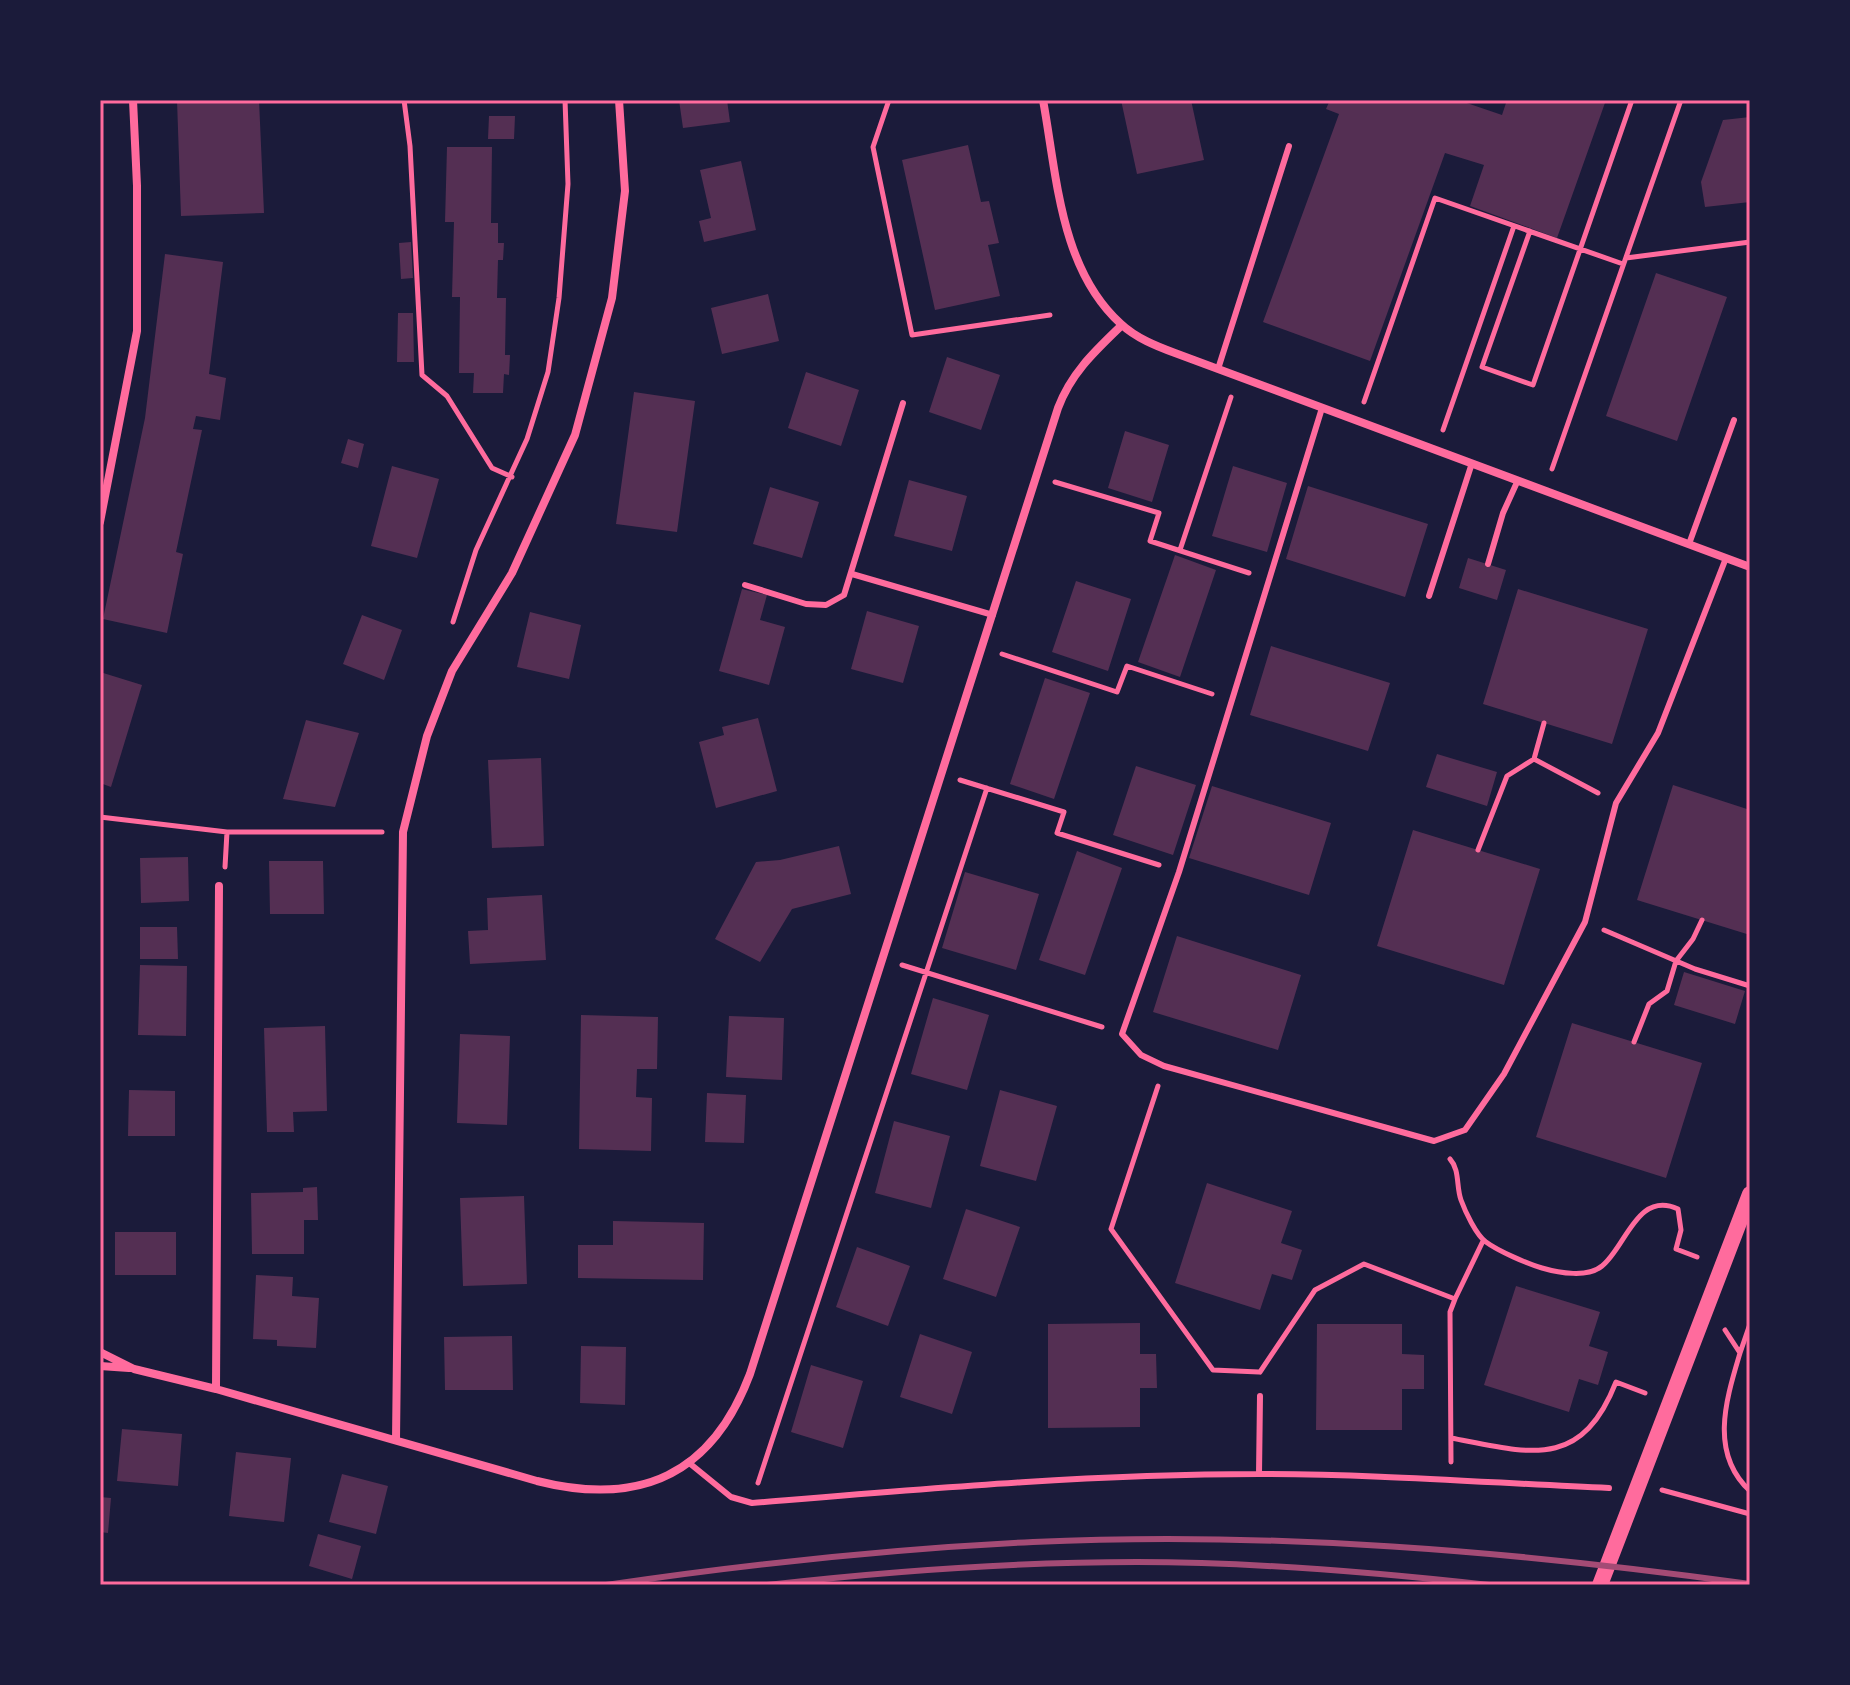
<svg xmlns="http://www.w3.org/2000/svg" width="1850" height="1685" font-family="Quicksand,sans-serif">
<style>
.building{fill:#542f53}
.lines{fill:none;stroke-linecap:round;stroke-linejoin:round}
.path{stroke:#ff6b9d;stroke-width:5}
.service{stroke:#ff6b9d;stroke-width:6}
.minor{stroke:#ff6b9d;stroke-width:8}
.secondary{stroke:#ff6b9d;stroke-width:16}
.rail{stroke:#a44b75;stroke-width:6}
.neatline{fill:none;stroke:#ff6b9d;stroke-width:3}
</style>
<rect width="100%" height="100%" fill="#1b1b3a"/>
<path class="building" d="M177,100H259L264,213L181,216Z
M679,100H727L730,122L683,128Z
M1121,100H1191L1204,160L1137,174Z
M1330,100H1458L1502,115L1507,100H1606L1557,238L1470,206L1484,165L1445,153L1370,361L1263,322L1339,114L1326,109Z
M489,116H515L514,139H488Z
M1750,117V202L1705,207L1701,182L1723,120Z
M968,145L981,202L989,201L999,243L988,245L1000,296L935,310L902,160Z
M447,147H492L491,223H498V243H504L503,260H498L497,298H506L505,355H510L509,375L504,374L503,393H473L474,373H459L460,297H452L454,222H445Z
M741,161L756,230L704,242L699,221L711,218L700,170Z
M411,242L413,278L401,279L399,243Z
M165,254L223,262L209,374L226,378L220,420L196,416L193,429L202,430L176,552L183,554L167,633L103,619L145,418Z
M1656,273L1727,297L1677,441L1606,416Z
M768,294L779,341L722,354L711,308Z
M398,313H413L414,362H397Z
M947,357L1000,375L981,430L929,412Z
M806,372L859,390L841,446L788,428Z
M634,392L695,401L677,532L616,524Z
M1125,431L1169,445L1152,502L1108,488Z
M348,439L364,444L358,468L341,463Z
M392,466L439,479L417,558L371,546Z
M1233,466L1287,483L1267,552L1212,536Z
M909,480L967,496L952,551L894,536Z
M1308,486L1428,524L1405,597L1286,559Z
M770,487L819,502L802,558L753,544Z
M1175,555L1216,570L1180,677L1138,662Z
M1468,558L1506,570L1497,600L1459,588Z
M1076,581L1131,599L1108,671L1052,652Z
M742,589L767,595L760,620L785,627L769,685L719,671Z
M1518,589L1648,629L1612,744L1483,704Z
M867,611L919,626L903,683L851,669Z
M530,612L581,625L569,679L517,667Z
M362,615L402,630L384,680L343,664Z
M1271,646L1390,683L1368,751L1250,715Z
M100,672L142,685L111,787L100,783Z
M1045,678L1090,693L1054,799L1010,784Z
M758,718L777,791L716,808L699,742L724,735L722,727Z
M306,720L359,733L335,807L283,799Z
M1437,754L1497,772L1487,806L1426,787Z
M541,758L544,846L492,848L488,760Z
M1136,766L1196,785L1173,855L1113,835Z
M1673,785L1750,810V935L1637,900Z
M1212,786L1331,823L1309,895L1189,858Z
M1413,830L1540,869L1504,985L1377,946Z
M839,846L851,894L792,909L760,962L715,939L756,862L780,860Z
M1077,851L1122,868L1085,975L1039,960Z
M188,857L189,901L141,903L140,858Z
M269,861H323L324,914H270Z
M965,872L1039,894L1016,970L942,948Z
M542,895L546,960L470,964L468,931L488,930L487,898Z
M140,927H177L178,959H140Z
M1177,936L1301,975L1278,1050L1153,1012Z
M140,965L187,966L186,1036L138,1035Z
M1684,972L1745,991L1735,1024L1674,1005Z
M933,998L989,1015L967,1090L911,1074Z
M581,1015L658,1017L657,1069H637L636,1097L652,1098L651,1151L579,1149Z
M729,1016L784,1018L782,1080L726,1077Z
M1572,1023L1702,1063L1666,1178L1536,1137Z
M325,1026L327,1111L293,1112L294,1132H267L264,1028Z
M460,1034L510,1036L507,1125L457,1123Z
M129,1090L175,1091V1136H128Z
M1000,1090L1057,1106L1036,1181L980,1166Z
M707,1093L746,1095L744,1143L705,1142Z
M894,1121L950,1136L931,1208L875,1193Z
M1207,1183L1292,1211L1281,1243L1302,1250L1292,1280L1272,1274L1260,1310L1175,1283Z
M317,1187L318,1220H304V1254H252L251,1193L303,1192V1188Z
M524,1196L527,1284L463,1286L460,1198Z
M966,1209L1020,1227L996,1297L943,1279Z
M613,1221L704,1223L703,1280L578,1278V1245H613Z
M115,1232H176V1275H115Z
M857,1247L910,1266L888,1326L836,1307Z
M256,1275L293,1277L292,1296L319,1298L316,1348L277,1346V1340L253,1339Z
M1516,1286L1600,1312L1589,1346L1608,1352L1598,1385L1579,1379L1569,1412L1484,1385Z
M1140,1323V1354H1156L1157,1388H1140V1427L1048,1428V1324Z
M1317,1324H1402V1354L1424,1355V1389H1402V1430H1316Z
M920,1334L972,1352L952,1414L900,1397Z
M512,1336L513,1390H445L444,1337Z
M581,1346L626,1347L625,1405L580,1403Z
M811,1365L863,1381L843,1448L791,1432Z
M122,1429L182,1434L178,1486L117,1481Z
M236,1452L291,1458L284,1522L229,1516Z
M342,1474L388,1486L376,1534L329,1522Z
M100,1497L111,1498L108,1533L100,1532Z
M318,1534L361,1546L352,1579L309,1566Z"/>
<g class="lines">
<path class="path" d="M404,100L410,146L422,375L447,396L492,468L512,477
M889,100L873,147L912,335L1050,315
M1530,231L1482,367L1533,385L1632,100
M1626,258L1750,242
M1364,402L1435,198L1623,264
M1443,430L1514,226
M1552,469L1681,100
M1055,482L1159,513L1150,541L1249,573
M1180,550L1231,397
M453,622L476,550L527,439L548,372L559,298L568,184L565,100
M1002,654L1117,692L1127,666L1212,694
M1534,759L1544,723
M960,780L1064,812L1057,833L1159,865
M100,817L227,832H382
M1478,850L1507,776L1534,759L1598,793
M225,867L227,832
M1604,930L1695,969L1750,986
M902,965L1102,1027
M1634,1042L1649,1004L1667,991L1676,961L1693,939L1702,920
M1158,1086L1111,1229L1213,1370L1259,1372
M1450,1159C1460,1170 1456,1186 1461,1200C1465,1211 1476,1235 1486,1242C1498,1251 1528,1264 1542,1268C1559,1273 1588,1278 1602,1266C1626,1247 1637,1190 1678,1209L1681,1230L1676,1249L1697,1257
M1455,1299L1483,1241
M1725,1330L1740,1353C1726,1400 1709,1453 1750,1491
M1740,1353L1750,1324
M1260,1372L1315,1290L1364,1264L1455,1299L1450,1312L1451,1462
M1451,1438C1529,1453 1581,1471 1616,1382L1645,1393
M758,1483L987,788
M1662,1490L1750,1514"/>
<path class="service" d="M1218,369L1289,146
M1322,408L1179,872L1122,1034L1141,1055L1164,1066L1434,1141L1465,1130L1504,1074L1585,922L1616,803L1658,733L1726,558
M1689,544L1734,420
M1488,564L1503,513L1518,480
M852,574L993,615
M745,585L806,604L826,605L844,595L903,403
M1429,596L1472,463
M688,1462L731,1497L752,1503C921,1489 1089,1474 1259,1474C1376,1474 1492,1483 1609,1488
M1259,1474L1260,1396"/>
<path class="minor" d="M1043,100C1057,176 1060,269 1121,324C1136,338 1156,346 1175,353L1750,567
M100,522L137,331V186L133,100
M100,1352L134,1369L216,1389L537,1481C640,1507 712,1475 750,1374L1058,408C1071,373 1095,351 1122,325
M100,1366L129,1368
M216,1389L219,886
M396,1440L403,832L427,736L452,671L512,573L575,435L612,298L625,191L619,100"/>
<path class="secondary" d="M1600,1585L1750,1194"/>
<path class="rail" d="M606,1585C748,1564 890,1549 1033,1542C1272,1531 1513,1551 1750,1584
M767,1585C890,1571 1013,1562 1137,1562C1255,1562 1372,1572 1489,1585"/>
</g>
<rect width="1850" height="1685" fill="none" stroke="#1b1b3a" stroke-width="204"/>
<rect x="102" y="102" width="1646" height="1481" class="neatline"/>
</svg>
